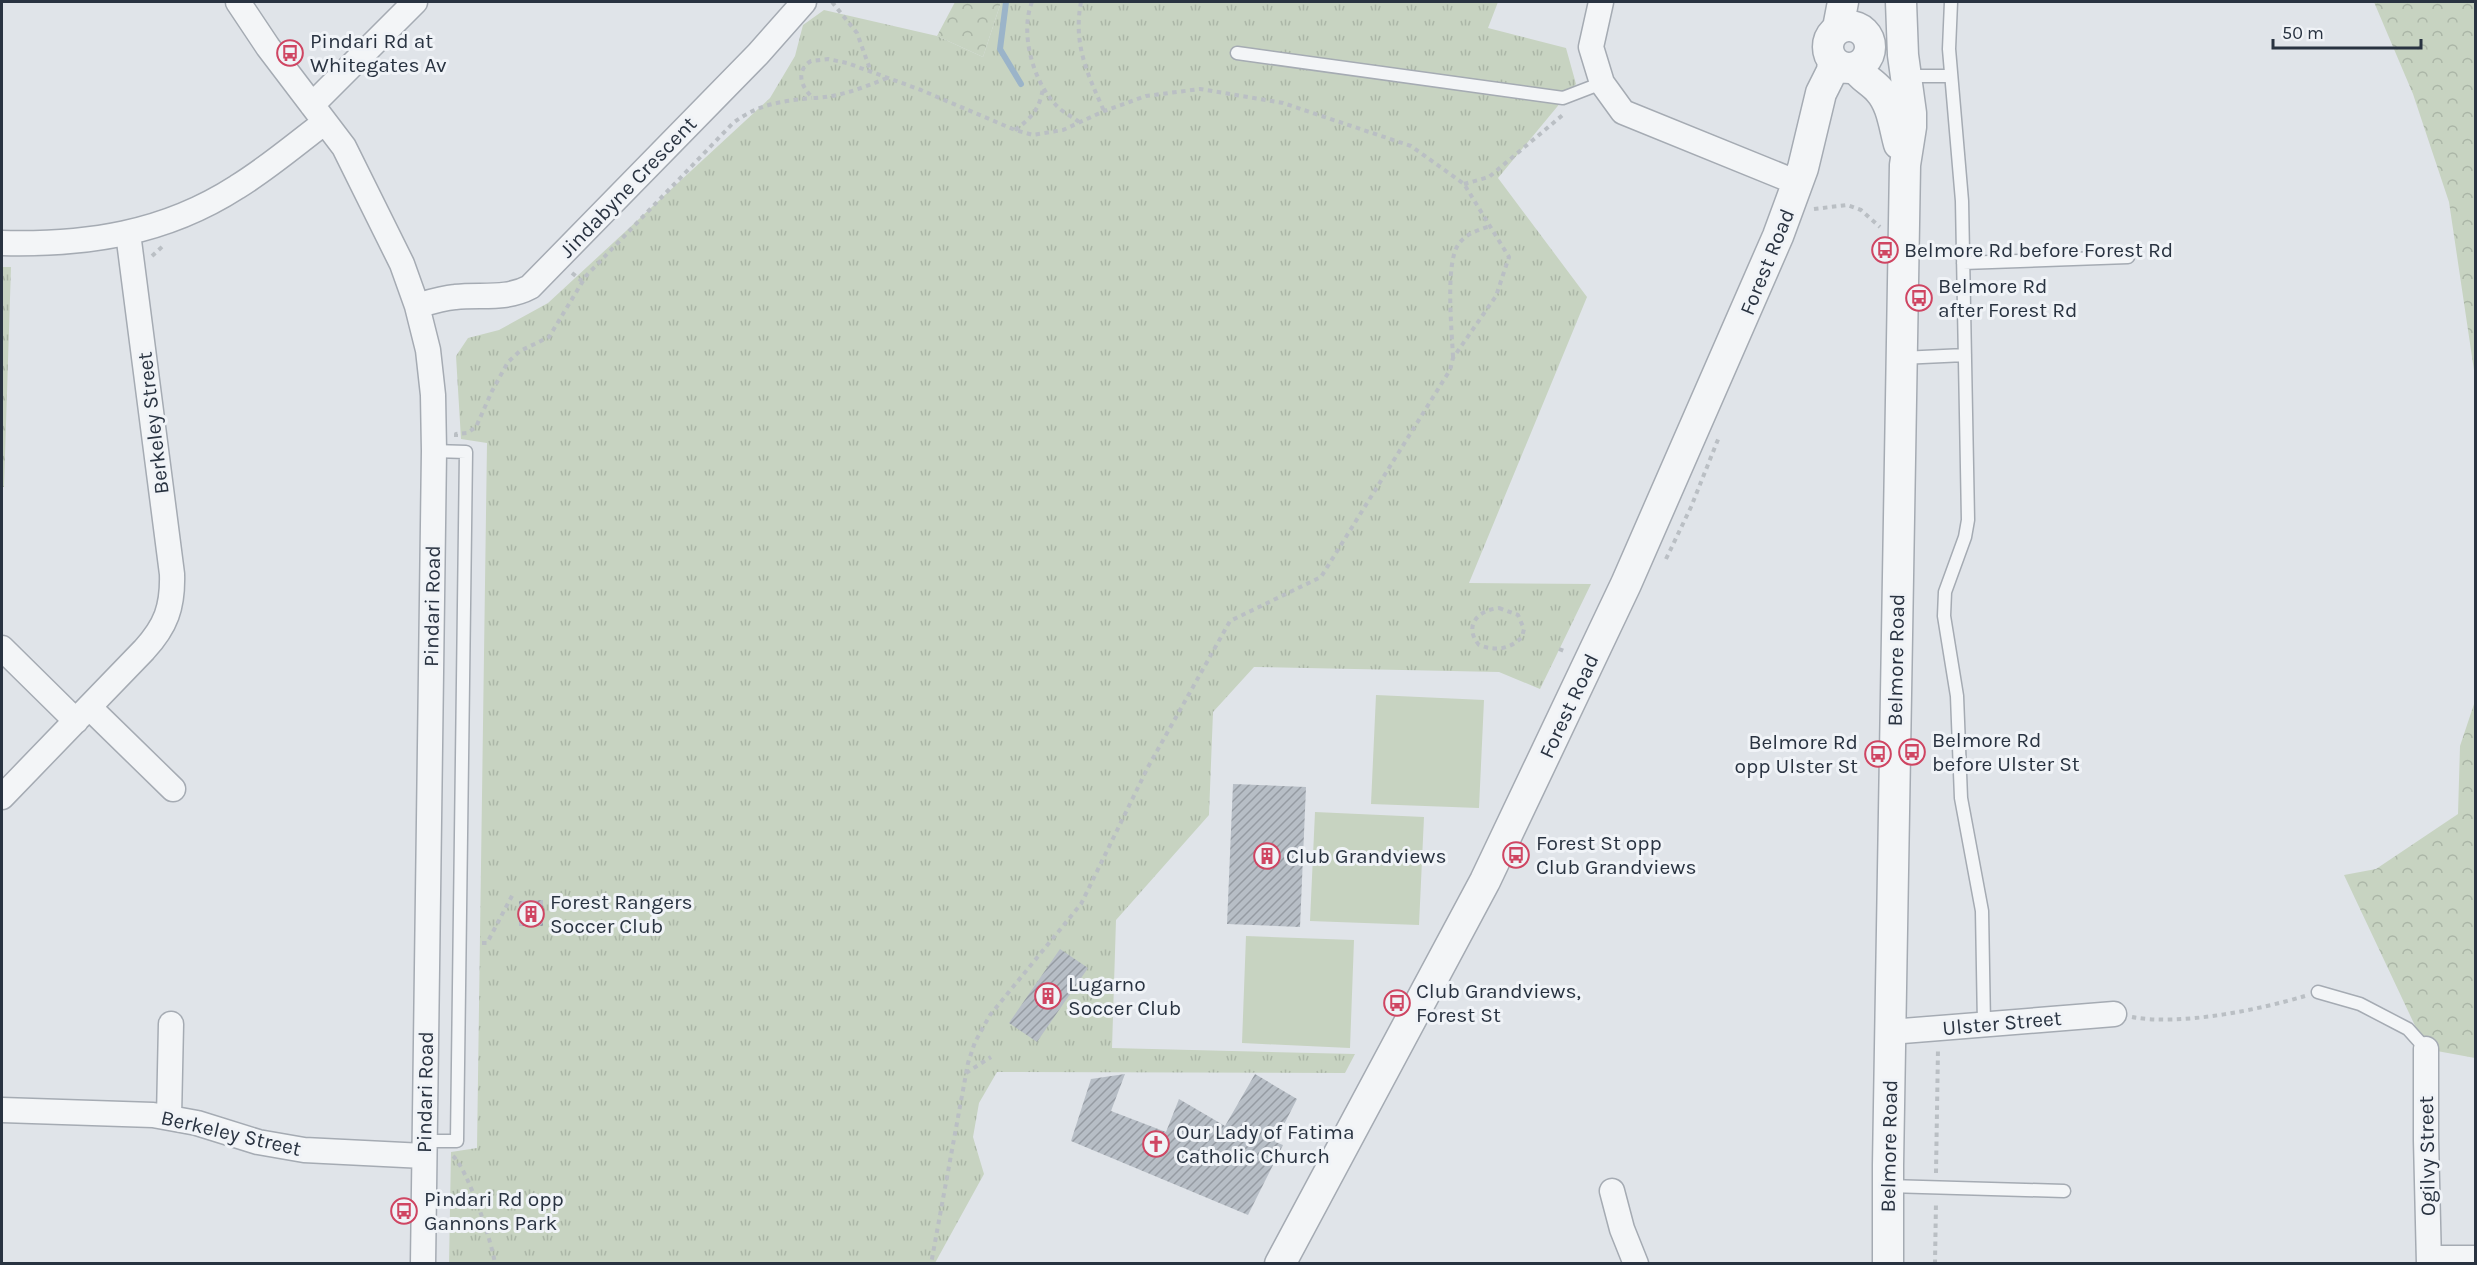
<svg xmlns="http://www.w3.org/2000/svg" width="2477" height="1265" font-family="Karla,sans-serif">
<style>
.grass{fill:#c7d3c1}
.forest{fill:url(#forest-crowns)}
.park{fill:url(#park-tufts)}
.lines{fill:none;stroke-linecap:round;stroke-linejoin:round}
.stream{stroke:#9bb4c9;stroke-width:6}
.building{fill:url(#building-hatch)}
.service-casing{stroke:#a5abb3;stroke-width:15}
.minor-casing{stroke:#a5abb3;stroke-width:27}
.tertiary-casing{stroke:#a5abb3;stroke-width:33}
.path{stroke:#babfc4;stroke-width:4;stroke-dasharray:4.5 4.5;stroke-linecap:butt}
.service{stroke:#f3f5f7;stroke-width:12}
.minor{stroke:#f3f5f7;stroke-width:24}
.tertiary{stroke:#f3f5f7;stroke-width:30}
.labels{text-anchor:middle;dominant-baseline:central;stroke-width:6;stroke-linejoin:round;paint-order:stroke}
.poi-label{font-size:21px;fill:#293341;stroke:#f0f3f7;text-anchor:start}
.street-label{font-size:21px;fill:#293341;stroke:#f0f3f7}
</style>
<defs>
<pattern id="forest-crowns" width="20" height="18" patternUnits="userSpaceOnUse" patternTransform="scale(1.5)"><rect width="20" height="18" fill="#c7d3c1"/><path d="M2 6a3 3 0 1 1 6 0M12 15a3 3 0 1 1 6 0" fill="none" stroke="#abb6a7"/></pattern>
<pattern id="park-tufts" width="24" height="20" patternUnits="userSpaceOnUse" patternTransform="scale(1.5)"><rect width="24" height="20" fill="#c7d3c1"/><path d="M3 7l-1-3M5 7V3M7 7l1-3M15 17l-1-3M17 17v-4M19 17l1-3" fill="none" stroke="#abb6a7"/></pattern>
<pattern id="building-hatch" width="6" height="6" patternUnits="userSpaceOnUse" patternTransform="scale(1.5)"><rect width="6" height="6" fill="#b7bec6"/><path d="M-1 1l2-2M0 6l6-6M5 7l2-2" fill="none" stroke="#959ba2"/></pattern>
</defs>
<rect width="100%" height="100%" fill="#e0e4e9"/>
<path class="grass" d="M1376,695L1484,700L1479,808L1371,804Z
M1315,812L1424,817L1419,925L1310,921Z
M1246,936L1354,940L1350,1048L1242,1043Z"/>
<path class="forest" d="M955,2H1001L983,57L937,36Z
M2374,2H2475V377L2449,202L2413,94Z
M2475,701V1058L2426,1049L2344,875L2376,869L2458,814L2460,746Z"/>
<path class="park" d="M1001,2H1498L1488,28L1566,48L1576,84L1498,178L1587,297L1469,583L1591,584L1540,689L1499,672L1254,667L1213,712L1209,815L1116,920L1112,1048L1355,1054L1345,1073L997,1072L979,1103L973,1137L984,1174L935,1263L449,1264L451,1152L477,1148L487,443L461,439L456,356L468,338L499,330L548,303L770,98L795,56L803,25L824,10L937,36L983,57Z
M2,267H11L4,487H2Z"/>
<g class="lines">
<path class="stream" d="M1006,2L1000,49L1021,84"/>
</g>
<path class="building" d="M1233,784L1306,787L1300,927L1227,924Z
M543,900V926H519V901Z
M1060,949L1088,968L1037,1042L1009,1023Z
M1125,1074L1111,1111L1166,1132L1179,1099L1225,1126L1255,1074L1297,1099L1275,1142L1283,1145L1248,1215L1071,1141L1091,1079Z"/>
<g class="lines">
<g class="service-casing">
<path id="service" d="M1951,2L1949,49L1962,201L1968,520L1965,537L1945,592L1944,616L1957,696L1961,798L1982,911L1984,1025
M1237,53L1563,98L1602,83
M1907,76H1951
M1963,263L2128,257
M1901,358L1965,355
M2318,992L2360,1004L2408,1029L2426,1049
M425,1141H457L466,452L434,451
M1888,1186L2064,1191"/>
</g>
<g class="minor-casing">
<path id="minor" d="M238,2L268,47L344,147L402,264L417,306L428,350L433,395L434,451L423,1264
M1601,2L1591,47L1602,83L1623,112L1798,183
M312,105L415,2
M2,243C86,245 164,234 237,187C268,168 296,144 325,122
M417,306C430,302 442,298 455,297C481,294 506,300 530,287L758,54L804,2
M2,648L76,721
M89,707L173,789
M2,797L144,650C166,626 173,607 172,574L128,233
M1890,1032L2114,1014
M2426,1049V1140L2429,1264
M2,1110L153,1115L197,1123L258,1142L304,1150L424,1156
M169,1117L171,1024
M1612,1191L1622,1229L1636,1264
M2429,1258H2476"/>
</g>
<g class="tertiary-casing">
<path id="tertiary" d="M1828 47a21 21 0 1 1 42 0a21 21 0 1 1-42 0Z
M1838,28L1843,2
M1855,67C1861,77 1871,81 1879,90C1892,104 1894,126 1899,144
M1280,1264L1485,881L1626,584L1778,236L1803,168L1821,93L1832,71L1833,61
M1888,1264V1165L1905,165L1911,127V113L1903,55L1901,2"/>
</g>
<path class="path" d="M832,2L857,33L871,72
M1032,2C1019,34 1034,86 1060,109C1066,114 1073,117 1079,122
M1081,2C1073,44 1087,73 1104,111
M887,78C862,88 840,97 813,98C801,87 795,71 811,61L828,59L847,63L921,90L1015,130L1033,135L1063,130L1104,111L1146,96L1200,89L1283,103L1411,146L1464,184L1509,257L1496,296L1453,358L1450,370L1321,577L1230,621L1148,767L1081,904L990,1015L975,1042L968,1063L931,1264
M1015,130C1032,118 1041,107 1043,86
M1464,184L1489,177L1565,113
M1814,209L1847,205L1861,210L1880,227
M152,256L164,245
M572,273L582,281
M1453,357C1452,332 1445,265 1458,245C1465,234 1478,230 1490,226
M456,437V434L467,433L476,427L492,391L508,362L520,351L549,337L586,276L733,123C758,104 782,101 812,98
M1666,559L1691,507L1719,437
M1499,608L1518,615L1524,629L1522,637C1509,650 1495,651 1479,645C1463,626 1478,610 1499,608Z
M1559,649L1564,651
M482,943H487L514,892
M2132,1017C2180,1026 2258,1010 2305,996
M966,1073L991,1057
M453,1156C468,1170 492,1242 495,1264
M1936,1173L1938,1048
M1935,1264L1936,1201"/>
<use href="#service" class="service"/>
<use href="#minor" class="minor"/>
<use href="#tertiary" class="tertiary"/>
</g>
<defs>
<g id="bus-ring" transform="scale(1.35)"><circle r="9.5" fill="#f0f3f7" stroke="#cf4562" stroke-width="1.5"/><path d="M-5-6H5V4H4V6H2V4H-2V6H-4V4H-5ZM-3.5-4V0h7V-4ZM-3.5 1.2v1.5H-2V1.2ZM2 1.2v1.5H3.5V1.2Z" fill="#cf4562"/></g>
<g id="building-ring" transform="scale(1.35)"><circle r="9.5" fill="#f0f3f7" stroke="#cf4562" stroke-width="1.5"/><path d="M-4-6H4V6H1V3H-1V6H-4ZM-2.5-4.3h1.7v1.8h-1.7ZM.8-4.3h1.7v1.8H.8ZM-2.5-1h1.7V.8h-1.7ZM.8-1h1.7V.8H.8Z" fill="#cf4562"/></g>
<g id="church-ring" transform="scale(1.35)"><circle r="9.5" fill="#f0f3f7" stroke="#cf4562" stroke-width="1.5"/><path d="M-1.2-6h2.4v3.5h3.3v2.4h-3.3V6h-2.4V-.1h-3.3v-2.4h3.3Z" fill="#cf4562"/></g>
</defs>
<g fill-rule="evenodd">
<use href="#bus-ring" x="290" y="53"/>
<use href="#bus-ring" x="1885" y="250"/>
<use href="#bus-ring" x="1919" y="298"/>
<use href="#bus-ring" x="1912" y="752"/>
<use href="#bus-ring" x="1878" y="754"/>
<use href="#bus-ring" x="1516" y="855"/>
<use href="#building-ring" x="1267" y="856"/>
<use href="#building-ring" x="531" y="914"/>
<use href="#building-ring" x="1048" y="996"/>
<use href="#bus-ring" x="1397" y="1003"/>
<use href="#church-ring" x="1156" y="1144"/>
<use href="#bus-ring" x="404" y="1211"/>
</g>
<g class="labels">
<g class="poi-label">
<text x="310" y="41">Pindari Rd at<tspan x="310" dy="24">Whitegates Av</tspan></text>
<text x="1904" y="250">Belmore Rd before Forest Rd</text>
<text x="1938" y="286">Belmore Rd<tspan x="1938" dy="24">after Forest Rd</tspan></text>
<text x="1932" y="740">Belmore Rd<tspan x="1932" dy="24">before Ulster St</tspan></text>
<text x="1858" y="742" text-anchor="end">Belmore Rd<tspan x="1858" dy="24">opp Ulster St</tspan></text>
<text x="1536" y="843">Forest St opp<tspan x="1536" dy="24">Club Grandviews</tspan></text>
<text x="1286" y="856">Club Grandviews</text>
<text x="550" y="902">Forest Rangers<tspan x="550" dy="24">Soccer Club</tspan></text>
<text x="1068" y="984">Lugarno<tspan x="1068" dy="24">Soccer Club</tspan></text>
<text x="1416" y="991">Club Grandviews,<tspan x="1416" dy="24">Forest St</tspan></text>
<text x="1176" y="1132">Our Lady of Fatima<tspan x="1176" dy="24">Catholic Church</tspan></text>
<text x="424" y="1199">Pindari Rd opp<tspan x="424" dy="24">Gannons Park</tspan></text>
</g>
<g class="street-label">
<text transform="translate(628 187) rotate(-46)">Jindabyne Crescent</text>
<text transform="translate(1767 262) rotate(-68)">Forest Road</text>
<text transform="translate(153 423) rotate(-97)">Berkeley Street</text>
<text transform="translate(432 606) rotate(-89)">Pindari Road</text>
<text transform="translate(1896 660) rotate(-89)">Belmore Road</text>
<text transform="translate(1569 706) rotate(-65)">Forest Road</text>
<text transform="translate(2002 1023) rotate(-5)">Ulster Street</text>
<text transform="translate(425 1092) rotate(-89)">Pindari Road</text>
<text transform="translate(231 1133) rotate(13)">Berkeley Street</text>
<text transform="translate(1889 1146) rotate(-89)">Belmore Road</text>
<text transform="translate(2427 1156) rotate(-91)">Ogilvy Street</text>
</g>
</g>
<rect width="2477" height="1265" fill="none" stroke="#293341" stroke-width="6"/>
<path d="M2273 39v9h148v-9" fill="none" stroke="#293341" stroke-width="3"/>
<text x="2282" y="39" font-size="18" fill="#293341" stroke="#f0f3f7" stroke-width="4.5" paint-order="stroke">50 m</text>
</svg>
